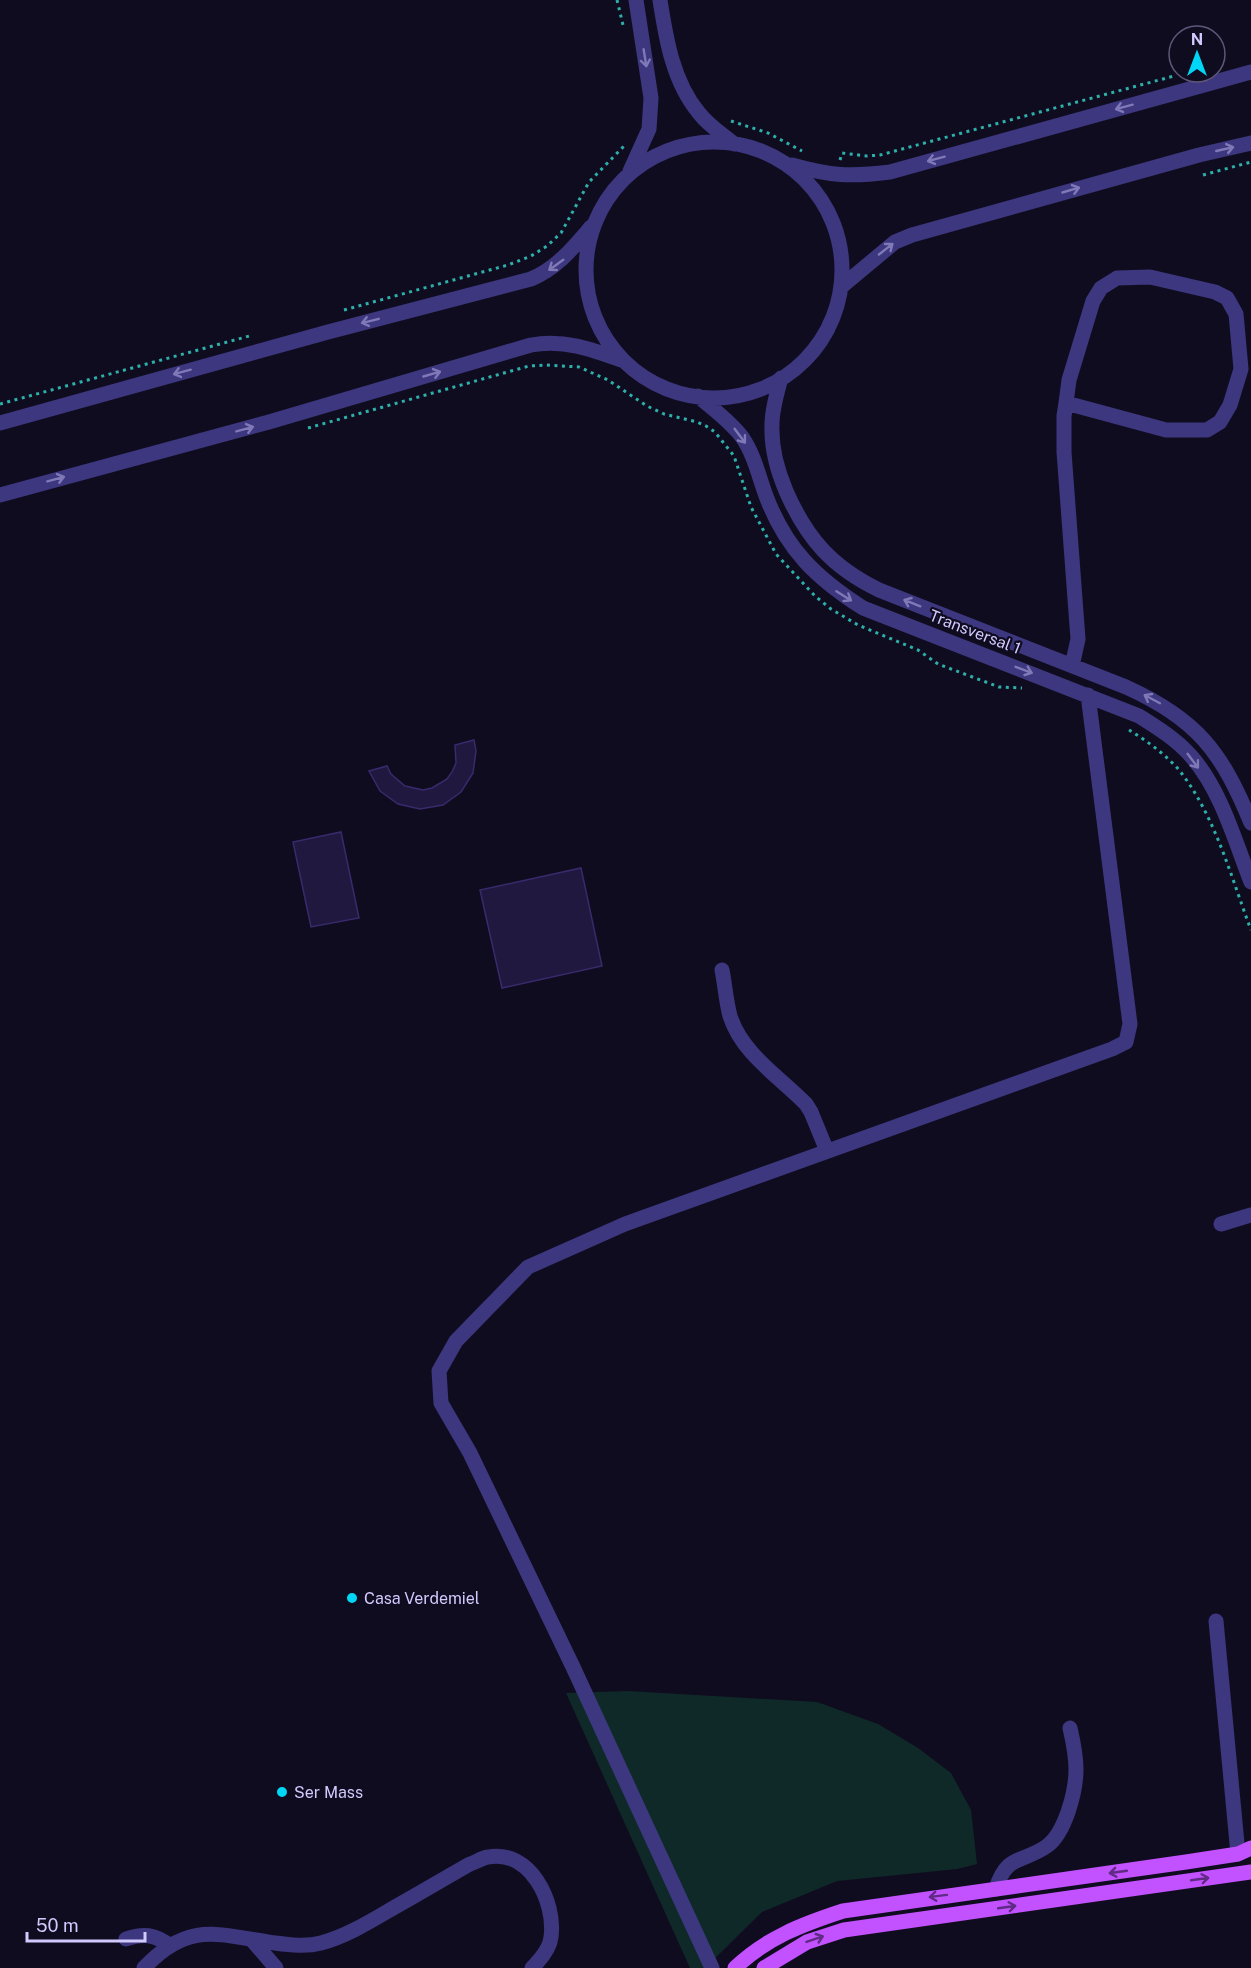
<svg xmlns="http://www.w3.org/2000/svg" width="1251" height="1968" font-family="'Public Sans',sans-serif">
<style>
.green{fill:#0f2928}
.building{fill:#211840;stroke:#392a6c;stroke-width:1.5}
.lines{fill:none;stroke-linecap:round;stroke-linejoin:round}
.path{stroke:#2db0ab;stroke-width:3;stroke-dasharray:3 4.5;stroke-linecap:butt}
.minor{stroke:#3c377e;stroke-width:15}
.major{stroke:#c251ff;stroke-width:15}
.oneway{stroke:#7f79b8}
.oneway2{stroke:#602b84}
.poi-dot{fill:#00d6f5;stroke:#100c1f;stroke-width:2}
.labels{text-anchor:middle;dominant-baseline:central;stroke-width:4.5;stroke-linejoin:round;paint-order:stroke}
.street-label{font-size:16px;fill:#d1caff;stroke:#100c1f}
.poi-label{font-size:16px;fill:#d1caff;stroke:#100c1f;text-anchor:start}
</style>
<rect width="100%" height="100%" fill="#100c1f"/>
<path class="green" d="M628,1691L817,1702L878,1724L918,1748L951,1773L971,1810L977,1864L957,1869L837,1881L762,1912L705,1968H690L566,1693Z"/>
<path class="building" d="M474,740L476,751L473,773L461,792L443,805L420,809L398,804L380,791L369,771L387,766L391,774L405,786L423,790L432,788L447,779L452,772L456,763L455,745Z
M341,832L359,918L311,927L293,842Z
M581,868L602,966L502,988L480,890Z"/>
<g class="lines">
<path class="path" d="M617,0L623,25
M731,121L768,133L802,151
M840,160L842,153L867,156L880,155L1174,76
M1203,175L1251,162
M344,310L508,265L531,256L547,246L561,233L589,182L624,146
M0,404L253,335
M308,428L529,366L546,365L579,367L608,380L647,406L664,414L697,422L706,426L715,432L734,456L751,507L776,554L815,596L831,609L858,625L918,650L938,664L999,687L1022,688
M1129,730C1147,741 1165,754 1179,770C1215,815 1231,877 1251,930"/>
<path class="minor" d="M660,0C666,39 673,82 699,113C708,125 722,134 734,144
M586 270a128 128 0 1 1 256 0a128 128 0 1 1-256 0Z
M792,165C831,176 850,177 890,172L1251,72
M630,171L649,129L651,98L636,0
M841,287L895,242L912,235L1199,155L1251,143
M781,378C777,393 772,409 772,424C771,447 777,470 786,491C807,539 832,567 879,590L1126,687C1197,719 1222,752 1251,823
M698,396C713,409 730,421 742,437C754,454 759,477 766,496C786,549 816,578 863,608L1139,716C1158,728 1176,739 1191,756C1221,790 1235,841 1251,882
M1066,403L1166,430H1207L1220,422L1230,405L1241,369L1236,314L1227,298L1215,292L1150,277L1117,278L1101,288L1093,301L1069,380L1066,403L1064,416V452L1078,639L1072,666
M0,423L328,332L531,279C557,268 573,248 591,227
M0,495L269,422L531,345C563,339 591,349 621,360
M722,970C725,985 726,1001 730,1016C742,1054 780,1077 806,1104L811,1112L827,1151
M1221,1224L1251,1215
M1216,1621L1238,1854
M996,1889C1006,1854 1023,1863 1047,1846C1065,1833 1076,1792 1076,1769C1076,1755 1073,1741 1070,1728
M126,1939C143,1933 155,1934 170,1946
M252,1940L276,1968
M144,1968C189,1920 218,1935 275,1943C290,1945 306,1947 321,1943C347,1936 371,1921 395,1907C420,1893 445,1878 470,1864C476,1862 482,1858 488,1857C530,1849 556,1902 551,1937C550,1948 540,1960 532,1968
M712,1968L573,1667L470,1453L441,1403L439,1371L456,1341L528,1267L625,1224L1112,1049L1126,1042L1130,1024L1088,695"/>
<path class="major" d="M735,1968C766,1938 803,1924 843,1911L1186,1862L1238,1854L1251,1848
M764,1968L807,1942L844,1930L1251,1872"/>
</g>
<defs><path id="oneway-shaft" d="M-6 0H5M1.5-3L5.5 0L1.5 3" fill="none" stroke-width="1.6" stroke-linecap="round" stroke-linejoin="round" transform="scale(1.5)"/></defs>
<g class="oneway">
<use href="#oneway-shaft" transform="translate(645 58) rotate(81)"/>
<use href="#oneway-shaft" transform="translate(1124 107) rotate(165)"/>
<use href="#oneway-shaft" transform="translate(1225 149) rotate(-13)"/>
<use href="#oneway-shaft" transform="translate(936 159) rotate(165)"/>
<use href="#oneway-shaft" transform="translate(1071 190) rotate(-16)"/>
<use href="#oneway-shaft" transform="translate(886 249) rotate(-38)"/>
<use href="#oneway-shaft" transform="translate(556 265) rotate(144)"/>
<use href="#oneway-shaft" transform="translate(370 321) rotate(166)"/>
<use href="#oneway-shaft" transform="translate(182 372) rotate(165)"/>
<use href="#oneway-shaft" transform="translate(432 374) rotate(-16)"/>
<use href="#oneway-shaft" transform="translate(245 429) rotate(-15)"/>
<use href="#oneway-shaft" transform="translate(740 436) rotate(53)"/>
<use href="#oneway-shaft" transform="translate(56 479) rotate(-15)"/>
<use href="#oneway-shaft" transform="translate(844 596) rotate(32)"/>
<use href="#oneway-shaft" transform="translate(912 603) rotate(-158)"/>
<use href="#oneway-shaft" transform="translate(1024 670) rotate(21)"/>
<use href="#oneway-shaft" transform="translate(1152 699) rotate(-152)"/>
<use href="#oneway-shaft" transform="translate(1193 761) rotate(53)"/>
</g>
<g class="oneway2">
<use href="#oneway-shaft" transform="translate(1118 1872) rotate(172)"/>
<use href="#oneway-shaft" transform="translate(1200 1879) rotate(-8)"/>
<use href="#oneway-shaft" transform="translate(938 1896) rotate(173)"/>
<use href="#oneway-shaft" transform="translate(1007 1907) rotate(-8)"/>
<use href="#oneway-shaft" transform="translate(815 1939) rotate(-19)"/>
</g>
<g class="poi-dot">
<circle cx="352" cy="1598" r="6"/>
<circle cx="282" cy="1792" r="6"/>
</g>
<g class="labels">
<g class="street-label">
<text transform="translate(975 632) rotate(21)">Transversal 1</text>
</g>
<g class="poi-label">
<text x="364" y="1598">Casa Verdemiel</text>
<text x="294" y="1792">Ser Mass</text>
</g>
</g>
<g transform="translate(1197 54)"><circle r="28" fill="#100c1f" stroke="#5d5879" stroke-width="1.5"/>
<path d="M0-4.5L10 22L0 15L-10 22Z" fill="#00d6f5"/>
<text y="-9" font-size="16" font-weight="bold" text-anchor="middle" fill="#d1caff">N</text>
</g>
<path d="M27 1932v9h118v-9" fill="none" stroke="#d1caff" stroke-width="3"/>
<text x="36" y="1932" font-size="18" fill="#d1caff" stroke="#100c1f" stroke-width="4.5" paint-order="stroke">50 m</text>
</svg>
